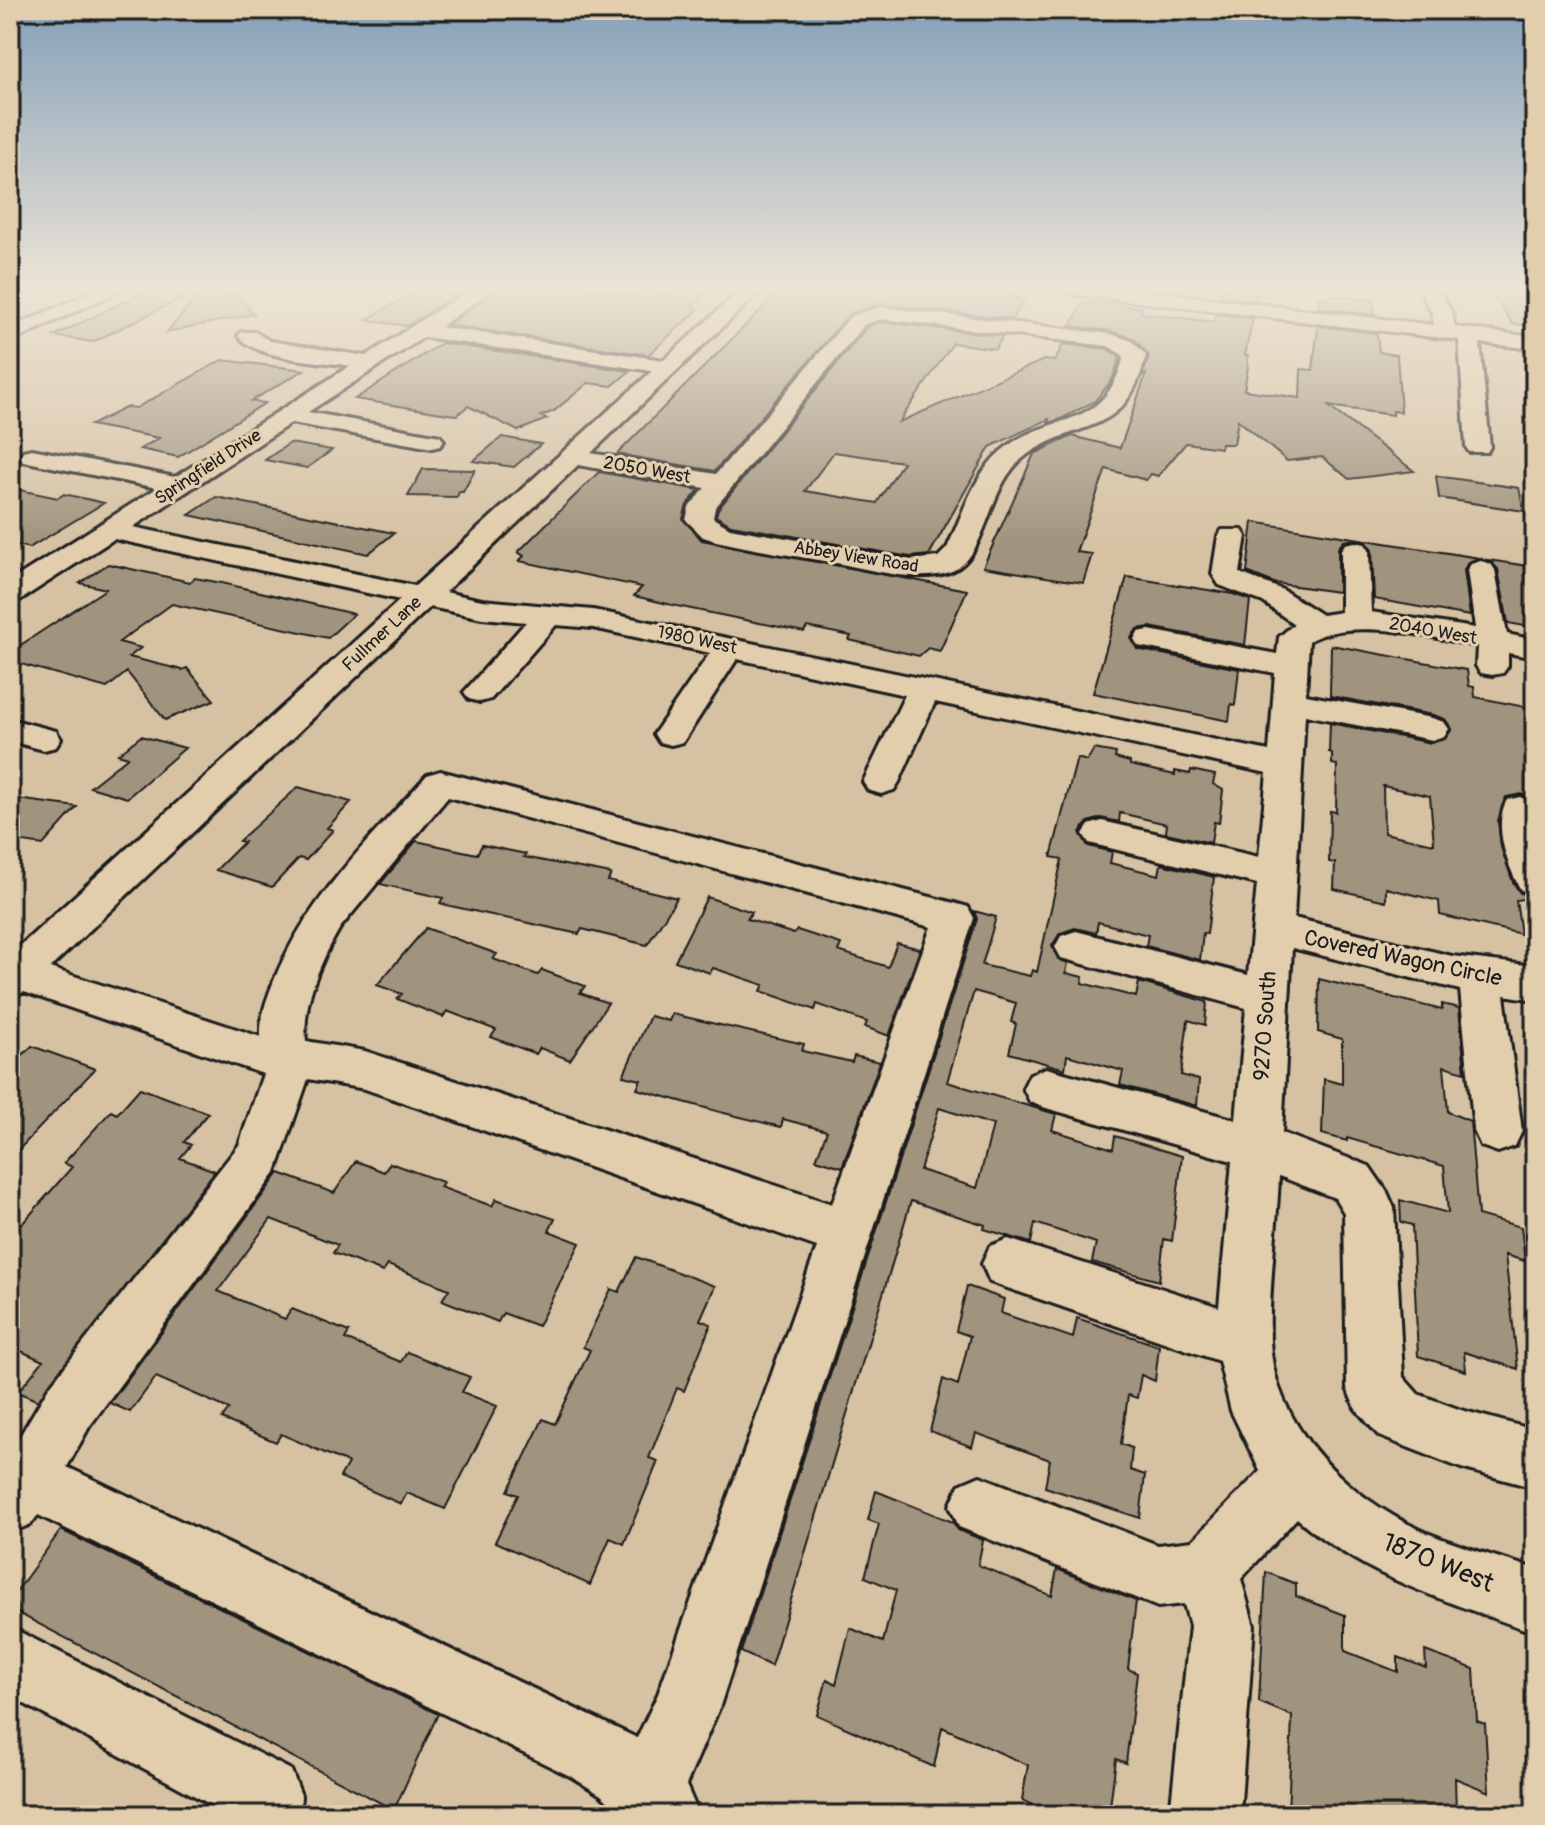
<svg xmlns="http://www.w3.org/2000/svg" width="1545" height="1825" font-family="Pangolin,sans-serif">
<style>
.building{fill:#a1947e;stroke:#1c1c1c;stroke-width:2;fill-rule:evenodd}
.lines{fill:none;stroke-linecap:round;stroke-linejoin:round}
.minor-casing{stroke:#1c1c1c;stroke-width:6}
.minor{fill:#e2cdac;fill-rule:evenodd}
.labels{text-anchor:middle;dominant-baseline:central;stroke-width:6;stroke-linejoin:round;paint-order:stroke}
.far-street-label{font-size:18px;fill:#1c1c1c;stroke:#e2cdac}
.street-label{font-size:22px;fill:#1c1c1c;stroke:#e2cdac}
.near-street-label{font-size:26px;fill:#1c1c1c;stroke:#e2cdac}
</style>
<rect width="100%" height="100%" fill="#d6c2a3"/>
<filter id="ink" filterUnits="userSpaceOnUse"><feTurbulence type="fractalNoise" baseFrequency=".0125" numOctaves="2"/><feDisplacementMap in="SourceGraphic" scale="16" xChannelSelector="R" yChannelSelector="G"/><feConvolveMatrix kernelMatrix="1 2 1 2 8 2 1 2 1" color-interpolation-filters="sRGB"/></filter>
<g filter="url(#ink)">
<path class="building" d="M152,288H202L93,342L54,336Z
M421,288H466L407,326L366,320Z
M498,288H590L647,299L695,288H712L692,306L699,309L648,355L448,325Z
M783,288H983L1017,295L1015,299L1024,300L1012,319L880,304L850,313L715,471L617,454Z
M1222,288H1259L1256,301L1220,297Z
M1488,288H1518L1519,291L1535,293V326L1513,324Z
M203,290L236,295L254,314L167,332Z
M1329,295L1373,300L1375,315L1319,308V298L1329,299Z
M1096,302L1142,308L1141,313L1214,322L1216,314L1253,318L1245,355H1248V367L1244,390L1300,398L1301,369L1313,370L1318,326L1377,333L1379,352L1397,355L1401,412L1393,411V415L1328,406L1414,471L1349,479L1322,457L1287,461L1238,420L1234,444H1221L1220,448L1186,443L1158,476L1151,474L1146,480L1106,469L1076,552L1092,554L1083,583L983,567L1034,454L1072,436L1120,448L1146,374L1142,376L1149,356L1133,338L1111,331L1071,326L1083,303Z
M881,322L1003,336L995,349L953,343L899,422L1044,360L1055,361L1063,344L1107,349L1120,357L1112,380L1095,401L1061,419L1048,423L1049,419L990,447L929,555L910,557L731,525L716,516L718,509L867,327ZM834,452L903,462L877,503L805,491Z
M442,343L630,371L612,386L588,383L554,411L541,416L547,419L518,431L468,406L457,415L448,414L355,399Z
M222,360L304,370L251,401L265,403L178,457L140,449L159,438L91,425L127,407L136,408Z
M502,437L541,444L514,467L473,461Z
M290,443L332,450L307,468L265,460Z
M423,469L475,470L463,492H459L457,497L408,496Z
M599,472L699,490L687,505L683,519L702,540L967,590L940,651L928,648L919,656L849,640L851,636L807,627L804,632L672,605L634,596L642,587L519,561L524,556L518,552Z
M1436,476L1519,488L1524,511L1439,498Z
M10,488L58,498L64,494L104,503L29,548L10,543Z
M216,497L394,533L368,554L189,515Z
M1253,522L1479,558L1468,562L1464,570L1470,616L1374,599L1372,550L1366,541L1356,539L1344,541L1338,548V592L1274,583L1247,572Z
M1488,560L1535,567V628L1508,623L1498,569Z
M108,564L190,582L195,578L222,583L354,614L328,638L172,604L119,642L141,648L129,657L182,670L187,668L214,700L165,720L127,672L107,688L10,661V652L106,589L80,583Z
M1127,577L1233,594L1250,600L1245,645L1150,627L1137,629L1131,638L1137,649L1239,669L1235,705L1231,704L1229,721L1093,693Z
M1331,645L1467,670L1469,686L1474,687L1475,697L1535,709V801L1521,794L1506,797L1498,821L1501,847L1513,882L1520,893L1535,897L1516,900L1521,934L1440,915L1439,901L1386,888V901L1334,889L1335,863L1329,862L1330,811L1336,812L1337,765L1332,764V753L1329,752L1330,723L1431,743L1445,739L1452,729L1445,719L1433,715L1330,696ZM1383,786L1430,796L1434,844L1384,833Z
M141,736L185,748L127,798L90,787L128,757L118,754Z
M1094,749L1116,753L1115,758L1130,762V765L1175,775V771L1190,774L1191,770L1215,775L1213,784L1223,790L1219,823L1214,822L1211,843L1166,833L1167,824L1120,813L1119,822L1101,818L1088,822L1080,832L1088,846L1112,852L1110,863L1159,875L1161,864L1214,877L1207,934L1203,933L1200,960L1146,946L1148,935L1098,922L1096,933L1075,928L1060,933L1052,946L1058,959L1068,963L1066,973L1083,977L1082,983L1136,997L1139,982L1207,1002L1205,1025L1188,1020L1181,1075L1199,1080L1197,1106L1120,1085L1123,1071L1067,1055L1065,1069L1009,1053L1016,1024L1011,1022L1016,1003L974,991L947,1082L1056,1114L1052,1130L1113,1149L1115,1136L1182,1156L1172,1241L1164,1239L1159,1281L1092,1262L1096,1243L1035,1223L1031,1243L984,1229L985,1225L911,1201L771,1666L741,1652L977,919L974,911L996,917L982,965L1030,976L1032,970L1037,972L1062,859L1051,857L1077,758L1087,761ZM939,1108L993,1125L977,1188L920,1170Z
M298,787L351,802L327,828L333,830L306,860L299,858L272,887L216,870L244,842L239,841Z
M10,798L77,807L43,845L10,840Z
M416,841L477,854L482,845L526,854L524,857L611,874L608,881L677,898L647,945L582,929L579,934L446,905L440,903L443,898L380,884Z
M707,897L752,912L747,919L794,934L797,930L841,944L838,951L888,967L897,943L920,949L889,1036L865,1027L867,1022L817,1004L815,1010L761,991L764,985L713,968L710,973L675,961Z
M426,928L497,954L493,959L538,975L542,970L585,986L580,993L608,1003L570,1060L540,1048L536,1054L491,1037L496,1030L447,1011L443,1017L397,999L402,994L377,985Z
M1319,979L1442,1010V1004L1459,1008L1465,1072L1444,1066L1448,1112L1470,1121L1478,1215L1521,1227L1525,1261L1505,1255L1518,1369L1464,1352L1466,1371L1418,1356L1412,1225L1401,1222L1400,1200L1448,1213L1444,1166L1347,1138V1141L1322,1134L1324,1079L1342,1084V1039L1318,1032Z
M672,1014L804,1044L802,1051L852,1062L854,1056L880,1062L842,1167L816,1159L827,1131L783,1119L781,1127L720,1112L637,1089L641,1080L623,1076L650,1016L669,1021Z
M32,1046L95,1069L10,1159V1067Z
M140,1088L208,1113L184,1142L191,1145L180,1158L215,1171L38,1401L18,1392L43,1361L10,1346V1219L22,1224L72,1167L64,1163L111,1111L117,1114Z
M356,1161L384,1172L390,1163L443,1182L440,1187L492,1206L496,1199L555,1219L549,1231L580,1243L538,1326L503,1313L498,1322L442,1300L449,1289L388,1265L383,1272L333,1253L338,1245L271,1219L218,1291L285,1319L292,1309L349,1332L345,1339L401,1362L407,1352L470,1377L462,1392L497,1406L445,1509L407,1493L401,1504L340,1477L348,1463L281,1434L276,1442L222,1419L229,1409L156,1377L130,1412L110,1403L279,1173L334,1193Z
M636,1257L715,1286L700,1320L711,1324L684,1391L677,1388L649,1458L658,1461L624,1544L610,1538L590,1585L495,1542L518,1495L508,1491L543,1419L555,1424L590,1350L583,1347L611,1289L619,1292Z
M967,1286L1004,1299L1001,1313L1073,1338L1077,1318L1159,1346L1155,1381L1141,1375L1137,1398L1128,1395L1121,1444L1132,1448L1130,1470L1145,1475L1140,1518L1045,1487L1050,1460L976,1433L972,1447L930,1431L943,1379L958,1385L970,1336L956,1331Z
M876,1491L953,1522L958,1530L983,1540L978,1565L1052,1596L1057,1569L1136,1601L1128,1669L1137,1673L1126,1763L1116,1759L1109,1815H1055L1022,1800L1028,1765L942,1727L934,1767L817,1715L827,1679L836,1684L850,1628L883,1642L896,1590L865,1577L879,1524L868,1520Z
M61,1530L438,1714L394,1810L10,1609V1600Z
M1266,1572L1296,1584V1596L1345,1615V1651L1398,1672V1657L1426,1668L1425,1651L1474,1669L1477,1721L1485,1724L1489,1792L1455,1778L1456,1815H1288L1292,1716L1259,1702Z"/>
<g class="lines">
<g class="minor-casing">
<path id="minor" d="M101,288H126L10,342V328Z
M472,288H495L440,327L664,360L743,288H763L591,453L716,474L851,316L880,307L1111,334L1132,341L1146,355C1126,438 1083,417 1028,454C995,477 992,521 972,553C964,566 953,573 938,575C904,580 868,569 836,563C796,556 755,550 716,541L703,537L686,520L689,507L705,488L578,465L445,592L482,600L593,610L1269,751L1275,673L1149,648L1138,646L1134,639L1138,632L1149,630L1277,654L1279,637L1294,624L1263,602L1219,585L1212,574L1218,536L1222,530H1242L1246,536L1240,573L1283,590L1322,615L1341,612V550L1345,544L1355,542L1365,544L1369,550L1371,612L1475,628L1467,570L1471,564L1481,561L1491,564L1495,570L1507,634L1535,640V658L1508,653V666L1503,673L1492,675L1481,673L1476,666L1477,646C1431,637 1351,616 1309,641L1306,695L1432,718L1444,722L1449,729L1444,736L1432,740L1305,715L1294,918L1452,956L1535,966V1000L1504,995L1522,1131L1515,1146L1498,1152L1481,1146L1474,1131L1460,990L1292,948L1282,1133L1369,1166L1387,1192L1394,1208L1403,1377L1418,1394L1461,1410L1535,1430V1488L1461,1468L1379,1436L1355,1408L1347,1388L1344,1213L1335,1198L1279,1176C1277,1229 1268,1288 1270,1341C1274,1428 1350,1499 1425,1532C1460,1547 1499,1557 1535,1569V1633C1451,1602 1366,1579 1297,1518L1241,1579L1254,1626L1240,1815H1170L1190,1626L1184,1604L1158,1607L959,1527L950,1506L959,1485L980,1476L1158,1545L1192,1541L1260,1471L1231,1411L1219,1361L990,1282L982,1264L990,1246L1008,1239L1219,1307L1232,1161L1046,1108L1030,1102L1023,1088L1030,1074L1046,1068L1236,1120L1246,1008L1061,958L1055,947L1061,936L1076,931L1248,975L1257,884L1089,843L1083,834L1089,825L1102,821L1259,857L1267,773L935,702L899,782L894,790L881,794L868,790L863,782L905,695L737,659L683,742L671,745L659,742L654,734L710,653L593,628L556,625L491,699L480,702L469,699L464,692L526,622L482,618L430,607L50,968L261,1037C260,1017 266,1001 273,983C306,899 368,842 427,775L440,771L954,903L968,907L974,918L720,1706L686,1785L699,1815H623L601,1795L570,1776L38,1515L31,1524L10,1533V1453L49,1387L239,1145L263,1074L24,992L10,997V955L400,600L114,539L20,600L10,603V581L157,488L32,463L23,461L20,456L23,451L32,449L175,477L350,366C320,361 257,360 238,336L241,332H255L270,341L366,356ZM881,319L1108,346L1124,356C1103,436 1049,409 1000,452C973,476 962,516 947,548L938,557L910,560L730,528L713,518L715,508L865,324ZM424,337L652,371L415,586L133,527L291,423L432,448L440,446L444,441L440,436L308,412ZM448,797L931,927L832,1204L365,1051L306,1041C302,1003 321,960 340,928ZM308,1079L365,1089L817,1247L658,1694L637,1738L67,1467L89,1427L276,1172Z
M1063,288H1123L1434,325L1432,313L1419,288H1438L1452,313L1455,327L1535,337V349L1480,343L1490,447L1487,452H1469L1466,447L1459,340L1072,294Z
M10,719L56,731L61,739L56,747L44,750L10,741Z
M1520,797L1535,804V894L1521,890C1508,867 1492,825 1507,800Z
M10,1627L291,1770L301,1795L300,1815H230L10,1696Z"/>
</g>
<use href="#minor" class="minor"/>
</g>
</g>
<linearGradient id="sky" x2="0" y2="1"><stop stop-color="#84a0b8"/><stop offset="0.53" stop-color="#ede4d6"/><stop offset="1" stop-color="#ede4d6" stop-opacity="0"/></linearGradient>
<rect width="1545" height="544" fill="url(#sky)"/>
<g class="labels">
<g class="far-street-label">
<text transform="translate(208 467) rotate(-33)">Springfield Drive</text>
<text transform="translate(647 470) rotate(10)">2050 West</text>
<text transform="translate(856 557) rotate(9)">Abbey View Road</text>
<text transform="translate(1433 631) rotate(10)">2040 West</text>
<text transform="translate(382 634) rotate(-43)">Fullmer Lane</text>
<text transform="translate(697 640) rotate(12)">1980 West</text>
</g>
<g class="street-label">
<text transform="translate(1403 958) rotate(12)">Covered Wagon Circle</text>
<text transform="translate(1265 1026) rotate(-86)">9270 South</text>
</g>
<g class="near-street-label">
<text transform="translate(1438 1563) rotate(22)">1870 West</text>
</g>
</g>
<rect width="1545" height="1825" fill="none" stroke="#e2cdac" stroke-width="40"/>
<rect x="20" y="20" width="1505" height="1785" fill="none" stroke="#1c1c1c" stroke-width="3" filter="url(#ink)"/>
</svg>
